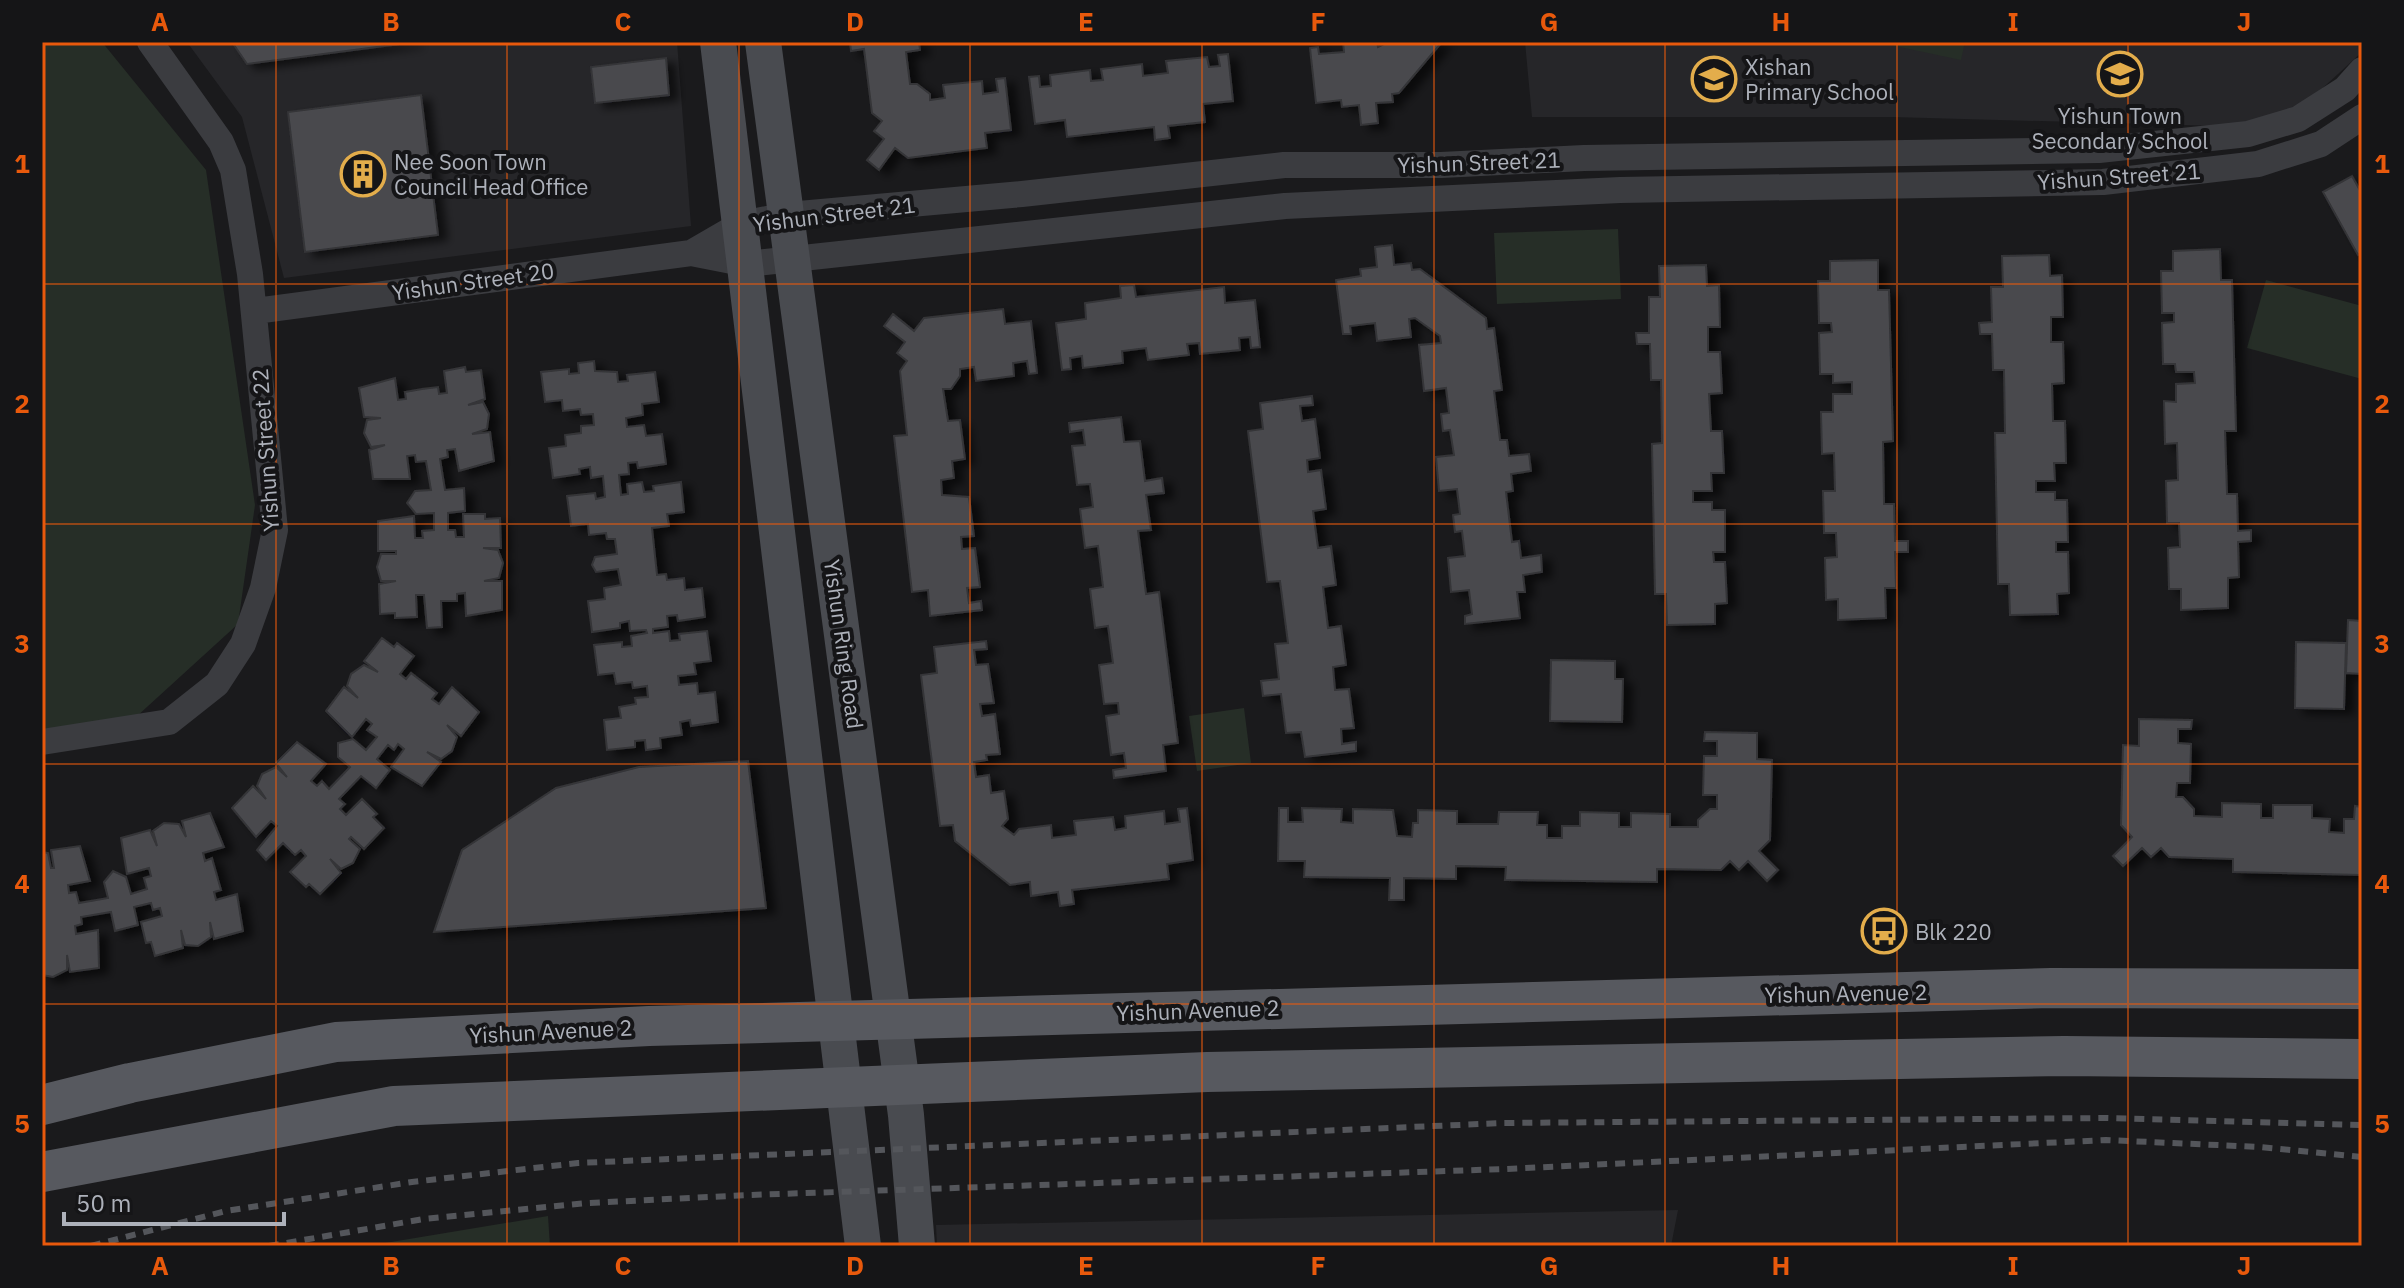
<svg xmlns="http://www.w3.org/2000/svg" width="2404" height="1288" font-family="'IBM Plex Sans',sans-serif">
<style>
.built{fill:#262629}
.green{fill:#262e27}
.building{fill:#494a4e;stroke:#343437;stroke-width:2;filter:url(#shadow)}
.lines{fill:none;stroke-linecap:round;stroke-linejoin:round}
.minor{stroke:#3b3c40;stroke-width:26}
.secondary{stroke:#494b50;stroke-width:36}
.primary{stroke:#57595f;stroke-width:40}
.rail{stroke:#54565b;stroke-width:6;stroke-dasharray:10 8;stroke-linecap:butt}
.grid{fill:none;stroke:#e8590c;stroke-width:2;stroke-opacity:0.55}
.labels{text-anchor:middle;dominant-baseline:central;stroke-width:8;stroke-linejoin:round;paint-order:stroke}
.poi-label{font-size:22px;fill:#adb1ba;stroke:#151517;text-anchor:start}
.street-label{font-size:22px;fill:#adb1ba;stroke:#151517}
.neatline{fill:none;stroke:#e8590c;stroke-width:3}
.grid-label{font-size:26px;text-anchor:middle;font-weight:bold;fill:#e8590c}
</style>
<defs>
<filter id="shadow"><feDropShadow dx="9" dy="5" stdDeviation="4" flood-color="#0009"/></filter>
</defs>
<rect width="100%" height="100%" fill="#1a1a1c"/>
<path class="built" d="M187,42H677L691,226L284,278L242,117Z
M1525,42H2362V52L2315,95L2255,127L1892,117H1532Z
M1678,1210L1671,1246H937L936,1225Z"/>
<path class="green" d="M42,42H102L206,170L255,505L238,624L136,717L42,731Z
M1876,42H1965L1961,60Z
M1618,229L1621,299L1497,304L1494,233Z
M2266,280L2362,306V379L2247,348Z
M1244,708L1251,763L1197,771L1189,716Z
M548,1216L550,1246H367Z"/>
<path class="building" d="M232,42H415L247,64Z
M850,42H919L920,50L906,52L910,84H917L930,94V100L945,98L943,85L982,81L983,94L998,92L996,79L1005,78L1011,130L985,133L987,148L908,158L895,148L879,170L867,160L884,139L874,131L882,121L872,113L864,49L851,51Z
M1343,42H1377L1378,47L1388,42H1442L1399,93L1392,94L1393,102L1376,103L1378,123L1361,125L1359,105L1342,107L1341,100L1316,103L1310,48L1318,47L1319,54L1344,52Z
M1228,54L1233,101L1203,104L1205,122L1168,126L1170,138L1155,140L1154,127L1067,137L1065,120L1035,124L1029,77L1039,76L1040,87L1051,86L1050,75L1090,70L1091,81L1103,80L1101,69L1142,64L1143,76L1168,73L1166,61L1207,57L1209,67L1220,66L1218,55Z
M666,58L669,95L595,103L591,67Z
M421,95L438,235L305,252L288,112Z
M2352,176L2362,194V253L2358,255L2323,192Z
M1392,245L1394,265L1411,263L1412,270L1420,269L1486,318L1487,329L1494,328L1502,390L1494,391L1500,440H1507L1509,456L1529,454L1531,471L1511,474L1513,491L1506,492L1512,542L1519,541L1521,558L1541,555L1542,572L1523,575L1525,592H1517L1520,618L1465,624V616L1472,614L1469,590L1451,592L1448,558L1465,556L1462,531L1455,532L1453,515L1460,514L1457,489L1439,491L1436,457L1454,455L1450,430L1443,431L1441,414L1449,413L1446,388L1424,391L1419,345L1441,343L1440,336L1415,318L1409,319L1411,337L1377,341L1375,323L1350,326L1351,334H1343L1336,280L1361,276L1360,269L1377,267L1375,247Z
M2220,249L2221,280H2232L2236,431H2225L2227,494H2237L2238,531L2251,530V541L2238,542L2239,577L2228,578V608L2181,610V589H2169L2168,548L2180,547L2179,523H2167L2166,481L2178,480L2177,443L2165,444L2164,401L2176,402V384L2195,383L2194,372H2176L2175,364H2163L2162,323L2174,322V313H2162L2161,271H2173V251Z
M2049,255L2050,276L2062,275L2063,317H2051V342H2063L2064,383L2052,384L2053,421H2065L2066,463H2054L2055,481H2036V492H2055V500H2067L2068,542H2056V552H2068L2069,593L2057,594L2058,614L2010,615L2009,584H1998L1995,433H2005L2004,370H1993L1992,334H1980L1979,323L1992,322L1991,287H2003L2002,256Z
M1878,260V290H1889L1893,441L1883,442L1884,504H1894L1895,541H1908V552H1895L1896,588H1885L1886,618L1838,620V599L1826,600L1825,558L1837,557L1836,533H1824L1823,491H1835L1834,453L1822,454L1821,412H1833V394H1852V382L1833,383V374H1820L1819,333L1832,332L1831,323H1819L1818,281H1830V261Z
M1706,265L1707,286L1719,285L1720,327H1708V352H1720L1722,393L1709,394L1711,431H1722L1724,473H1711L1712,491H1693V502H1712V510H1725V552H1713L1714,562H1725L1727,603L1715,604V624L1667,625L1666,594H1655L1652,444L1662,443L1661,380H1651L1650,344H1637L1636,333H1649V297H1660L1659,266Z
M1134,285L1136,297L1224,287L1225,303L1255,300L1260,347L1251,348L1250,337L1239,338L1240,350L1200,354L1199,343L1187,344L1189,355L1148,360L1146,348L1122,351L1123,363L1083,368L1082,356L1070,358L1071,369L1062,370L1056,323L1086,319L1085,303L1121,298L1120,286Z
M1003,309L1005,324L1031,321L1037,373L1029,374L1027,361L1013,363L1014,376L976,381L974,367L960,369V376L951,389H943L948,421L960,420L965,459L952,461L954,478L941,480L942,495L969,497L974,536L961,537L962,549L975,548L980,587L967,588L969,603L981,601L982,610L930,616L928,590L912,592L894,436L907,435L900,371L907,361L897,353L905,342L884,326L893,314L914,331L924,318Z
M594,361L595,371L617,372L618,382L628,381L627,375L655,372L659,402L642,404L643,415L626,418L627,427L644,425L646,436L662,434L666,464L638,468L637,462L628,463L629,474L619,475L621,495L628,494L627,484L642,482L644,492L654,491L653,486L681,482L684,512L667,514L669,526L652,528L657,575L666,574L667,580L684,578L685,590L702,588L705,617L678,621L677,615L667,616L668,627L653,629V633L669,631L670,641L680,640L679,634L707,631L711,661L694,663L696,674L678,676L679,685L697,683L698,694L715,692L718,722L691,726L690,720L680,722L682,735L660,738L661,748L646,750L645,740L635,741V747L607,750L604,720L621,718L619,707L636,704L635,698L648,697L647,686L633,688L632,682L616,684L614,673L598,675L594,645L622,642V647L632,646L631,636L647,633L646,630L630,631L629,621L620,623V628L592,632L588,601L605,599L604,588L621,585L618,569L596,572L592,565L595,557L617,554L615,539H607L606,533L589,535L588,524L571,526L567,496L595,493L596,499L605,497L603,476L591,478L590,467L579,469L580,474L553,478L549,448L566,446L565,435L581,433V426L594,425L593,414L581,415L580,409L563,411L562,400L545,402L541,372L569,369V374L579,373L578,363Z
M465,367L466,372L481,370L485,399L468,405L483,402L489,414L487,429L472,434L490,432L494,461L459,471L455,449L447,450L448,457L440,459L445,490L464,488L465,511L448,513V530H455L456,537H464L463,514H485V519L500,518L501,548H483L498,550L503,563L499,578L484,581H502V610L466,616L465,593L457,594V601H441L442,627L427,628L424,595H416L417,617L395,618V613L380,614L379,584L396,581H381L377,567L381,554H396V551H378V521L414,516L415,538H423L422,531L434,530V513L416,514L407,503L415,491L431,490L426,461L416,462L415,455L407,456L410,479H373L369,450L385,445L371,447L364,433L367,420L381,418L364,417L359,388L395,378L398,400L406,399L405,392L422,389L438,387L439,394L447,393L444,371Z
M1312,396L1313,405L1300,406L1302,421L1315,419L1320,458L1307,460L1308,472L1321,470L1326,509L1313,511L1318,548L1331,546L1336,585L1323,587L1328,628L1341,626L1346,665L1333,667L1335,690L1349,689L1354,728L1341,729L1342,744L1356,742V751L1305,757L1301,732L1286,733L1281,694L1263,696L1261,681L1279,679L1275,644L1288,643L1280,581L1267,582L1248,431L1263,429L1260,403Z
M1121,417L1124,442L1140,441L1145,481L1162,478L1164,493L1146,495L1151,530L1138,531L1146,594L1159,592L1178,743L1163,745L1166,771L1114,778L1113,770L1126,768L1124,753L1111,755L1106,716L1119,714L1118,703L1104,704L1099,665L1113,663L1108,626L1095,628L1090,589L1103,587L1098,546L1085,548L1080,509L1093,507L1090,484L1077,485L1072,446L1085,445L1083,430L1070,432L1069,423Z
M2348,620L2362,621V674L2346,673Z
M382,638L394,647L397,643L414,656L400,674L406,679L411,673L437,693L432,699L439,704L452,687L479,712L461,736L447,725L457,737L452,751L441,759L427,752L441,762L422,786L391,767L404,749L398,744L394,750L388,745L377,759L390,770L376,788L361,776L339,799L345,804L340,809L346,815L362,799L377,814L373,817L384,828L364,849L351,837L349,839L360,849L353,863L341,869L330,859L341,873L320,894L309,884L306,887L290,872L306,856L301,850L295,855L283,843L266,860L257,850L277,826L271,821L256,837L232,808L253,786L266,799L257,786L262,774L276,767L287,777L276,763L297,742L326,764L311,781L317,786L322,781L329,789L350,767L338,757V743L353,739L366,750L377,737L367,730L372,724L366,719L352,737L326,711L344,687L358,698L347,686L351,674L364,665L378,672L364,661Z
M986,641L987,649L974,650L976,665L988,664L994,703L980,704L982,716L995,714L1000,754L986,755L987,760L974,762L976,777L989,775L991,793L1004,791L1008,819L1002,826L1014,835L1019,829L1051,825L1052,838L1076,835L1074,821L1113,817L1115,830L1126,828L1125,816L1164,811L1165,824L1180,822L1178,809L1187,808L1193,860L1167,864L1169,879L1072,890L1074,904L1060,906L1058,892L1031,896L1030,882L1010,885L955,841L953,825L940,826L921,675L937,673L934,647Z
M2296,642L2346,643L2344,709L2295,708Z
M1551,660L1615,661V679H1623L1622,722L1550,721Z
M2139,719L2192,720L2191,729H2178V743L2191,744L2190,783H2177L2176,797H2183L2194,809V816L2222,817V803L2261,804V818H2273V805H2312V818L2330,819L2329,832L2344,833V819H2354L2355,806L2362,807V875L2233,872V859L2169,857L2161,848L2151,857L2142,848L2123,866L2113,856L2132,837L2121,825L2123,745L2139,746Z
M1705,732L1757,733V759L1772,760L1770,840L1759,851L1778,870L1767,881L1748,861L1739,870L1730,861L1721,870L1657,869V882L1505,880L1506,867L1456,866V879L1404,878V900H1389L1390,878L1304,877L1305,861H1278L1279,808H1288V822H1303L1302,808L1342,809L1341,822L1353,823V809L1393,810L1397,836L1412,837L1413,823H1418V810L1457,811V824H1498L1499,812H1538L1537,825H1547V838H1562V826H1580V812L1619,813V827H1631V813L1670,814V827H1698V820L1710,809H1717V795H1703L1704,756H1717V741H1704Z
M748,761L766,908L434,932L462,850L556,788L639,767Z
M210,813L224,847L203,853L205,861L212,858L221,890L214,892L216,900L237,894L243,931L214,939L210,922L211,937L198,946L185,945L181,930L183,948L155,956L151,942L146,943L141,922L162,916L160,908L153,910L151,903L134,907L138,925L115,931L111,912L81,917L82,924L75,926L76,934L98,930L99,968L70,972L67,955V970L53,977L42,975V852L48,853L51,868H54L51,850L80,846L90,881L68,885L69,893L76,892L79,903L108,898L104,882L113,871L126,877L131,894L147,889L144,878L151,876L149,868L127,874L121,838L150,830L157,846L153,831L164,823L179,824L186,837L182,821Z"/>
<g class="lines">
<path class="minor" d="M691,253L741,224L788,215L1022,194L1284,165H1441L1584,158L2099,150L2248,134L2298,119L2345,89L2362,70
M255,311L691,253L747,264L1285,206L1620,190L2103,182L2258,164L2321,144L2362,117
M42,742L169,722L217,684L243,644L263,588L275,530L250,274L233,170L221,142L150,42"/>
<path class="secondary" d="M718,42C768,443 811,845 863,1246
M763,42L906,1115L917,1246"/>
<path class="primary" d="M42,1105L130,1083L336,1042L649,1026L2051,988L2362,989
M42,1172L394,1106L1207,1072L2064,1056L2362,1059"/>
<path class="rail" d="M91,1246L226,1211L412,1182L578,1163L1504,1123L2107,1118L2362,1125
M269,1246L424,1219L588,1203L750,1195L1506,1169L2106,1140L2260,1147L2362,1157"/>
</g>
<path class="grid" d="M276,42V1246M507,42V1246M739,42V1246M970,42V1246M1202,42V1246M1434,42V1246M1665,42V1246M1897,42V1246M2128,42V1246M42,284H2362M42,524H2362M42,764H2362M42,1004H2362"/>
<defs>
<g id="school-ring" transform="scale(2.3)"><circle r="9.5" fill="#151517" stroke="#e3ad4b" stroke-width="1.5"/><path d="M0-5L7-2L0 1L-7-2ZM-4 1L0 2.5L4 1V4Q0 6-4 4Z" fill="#e3ad4b"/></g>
<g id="building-ring" transform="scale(2.3)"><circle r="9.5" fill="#151517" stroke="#e3ad4b" stroke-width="1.5"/><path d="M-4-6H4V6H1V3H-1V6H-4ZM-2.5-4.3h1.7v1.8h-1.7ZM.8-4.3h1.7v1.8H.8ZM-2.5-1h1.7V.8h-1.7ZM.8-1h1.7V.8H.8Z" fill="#e3ad4b"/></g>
<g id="bus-ring" transform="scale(2.3)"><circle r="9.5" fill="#151517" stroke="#e3ad4b" stroke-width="1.5"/><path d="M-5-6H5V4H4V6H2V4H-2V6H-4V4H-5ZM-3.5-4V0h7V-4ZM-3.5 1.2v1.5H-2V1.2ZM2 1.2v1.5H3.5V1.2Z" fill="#e3ad4b"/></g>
</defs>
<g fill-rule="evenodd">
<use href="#school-ring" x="2120" y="74"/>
<use href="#school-ring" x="1714" y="79"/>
<use href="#building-ring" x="363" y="174"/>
<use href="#bus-ring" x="1884" y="931"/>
</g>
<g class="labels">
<g class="poi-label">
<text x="1745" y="66">Xishan<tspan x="1745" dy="25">Primary School</tspan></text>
<text x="2120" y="115" text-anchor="middle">Yishun Town<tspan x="2120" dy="25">Secondary School</tspan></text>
<text x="394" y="161">Nee Soon Town<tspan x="394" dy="25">Council Head Office</tspan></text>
<text x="1915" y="931">Blk 220</text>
</g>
<g class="street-label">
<text transform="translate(1479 162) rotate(-2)">Yishun Street 21</text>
<text transform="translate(2119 176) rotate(-4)">Yishun Street 21</text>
<text transform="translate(834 214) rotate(-7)">Yishun Street 21</text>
<text transform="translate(473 281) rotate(-8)">Yishun Street 20</text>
<text transform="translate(265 450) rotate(-94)">Yishun Street 22</text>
<text transform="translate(844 644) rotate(82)">Yishun Ring Road</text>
<text transform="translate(1846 993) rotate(-1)">Yishun Avenue 2</text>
<text transform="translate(1198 1010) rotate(-2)">Yishun Avenue 2</text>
<text transform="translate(551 1031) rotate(-3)">Yishun Avenue 2</text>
</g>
</g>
<rect width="2404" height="1288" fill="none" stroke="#151517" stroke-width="88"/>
<path d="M64 1212v12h220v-12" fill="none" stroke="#adb1ba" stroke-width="4"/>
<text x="76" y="1212" font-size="24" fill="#adb1ba" stroke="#151517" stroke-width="6" paint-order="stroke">50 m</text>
<rect x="44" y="44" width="2316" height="1200" class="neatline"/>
<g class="grid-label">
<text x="160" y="31">A</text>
<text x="391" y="31">B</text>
<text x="623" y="31">C</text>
<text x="855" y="31">D</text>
<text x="1086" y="31">E</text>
<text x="1318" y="31">F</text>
<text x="1549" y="31">G</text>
<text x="1781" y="31">H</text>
<text x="2013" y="31">I</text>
<text x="2244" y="31">J</text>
<text x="22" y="173">1</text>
<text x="2382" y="173">1</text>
<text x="22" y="413">2</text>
<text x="2382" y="413">2</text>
<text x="22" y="653">3</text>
<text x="2382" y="653">3</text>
<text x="22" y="893">4</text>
<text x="2382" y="893">4</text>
<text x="22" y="1133">5</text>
<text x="2382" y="1133">5</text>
<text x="160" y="1275">A</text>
<text x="391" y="1275">B</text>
<text x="623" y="1275">C</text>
<text x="855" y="1275">D</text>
<text x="1086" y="1275">E</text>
<text x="1318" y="1275">F</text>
<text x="1549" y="1275">G</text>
<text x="1781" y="1275">H</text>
<text x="2013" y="1275">I</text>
<text x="2244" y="1275">J</text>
</g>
</svg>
